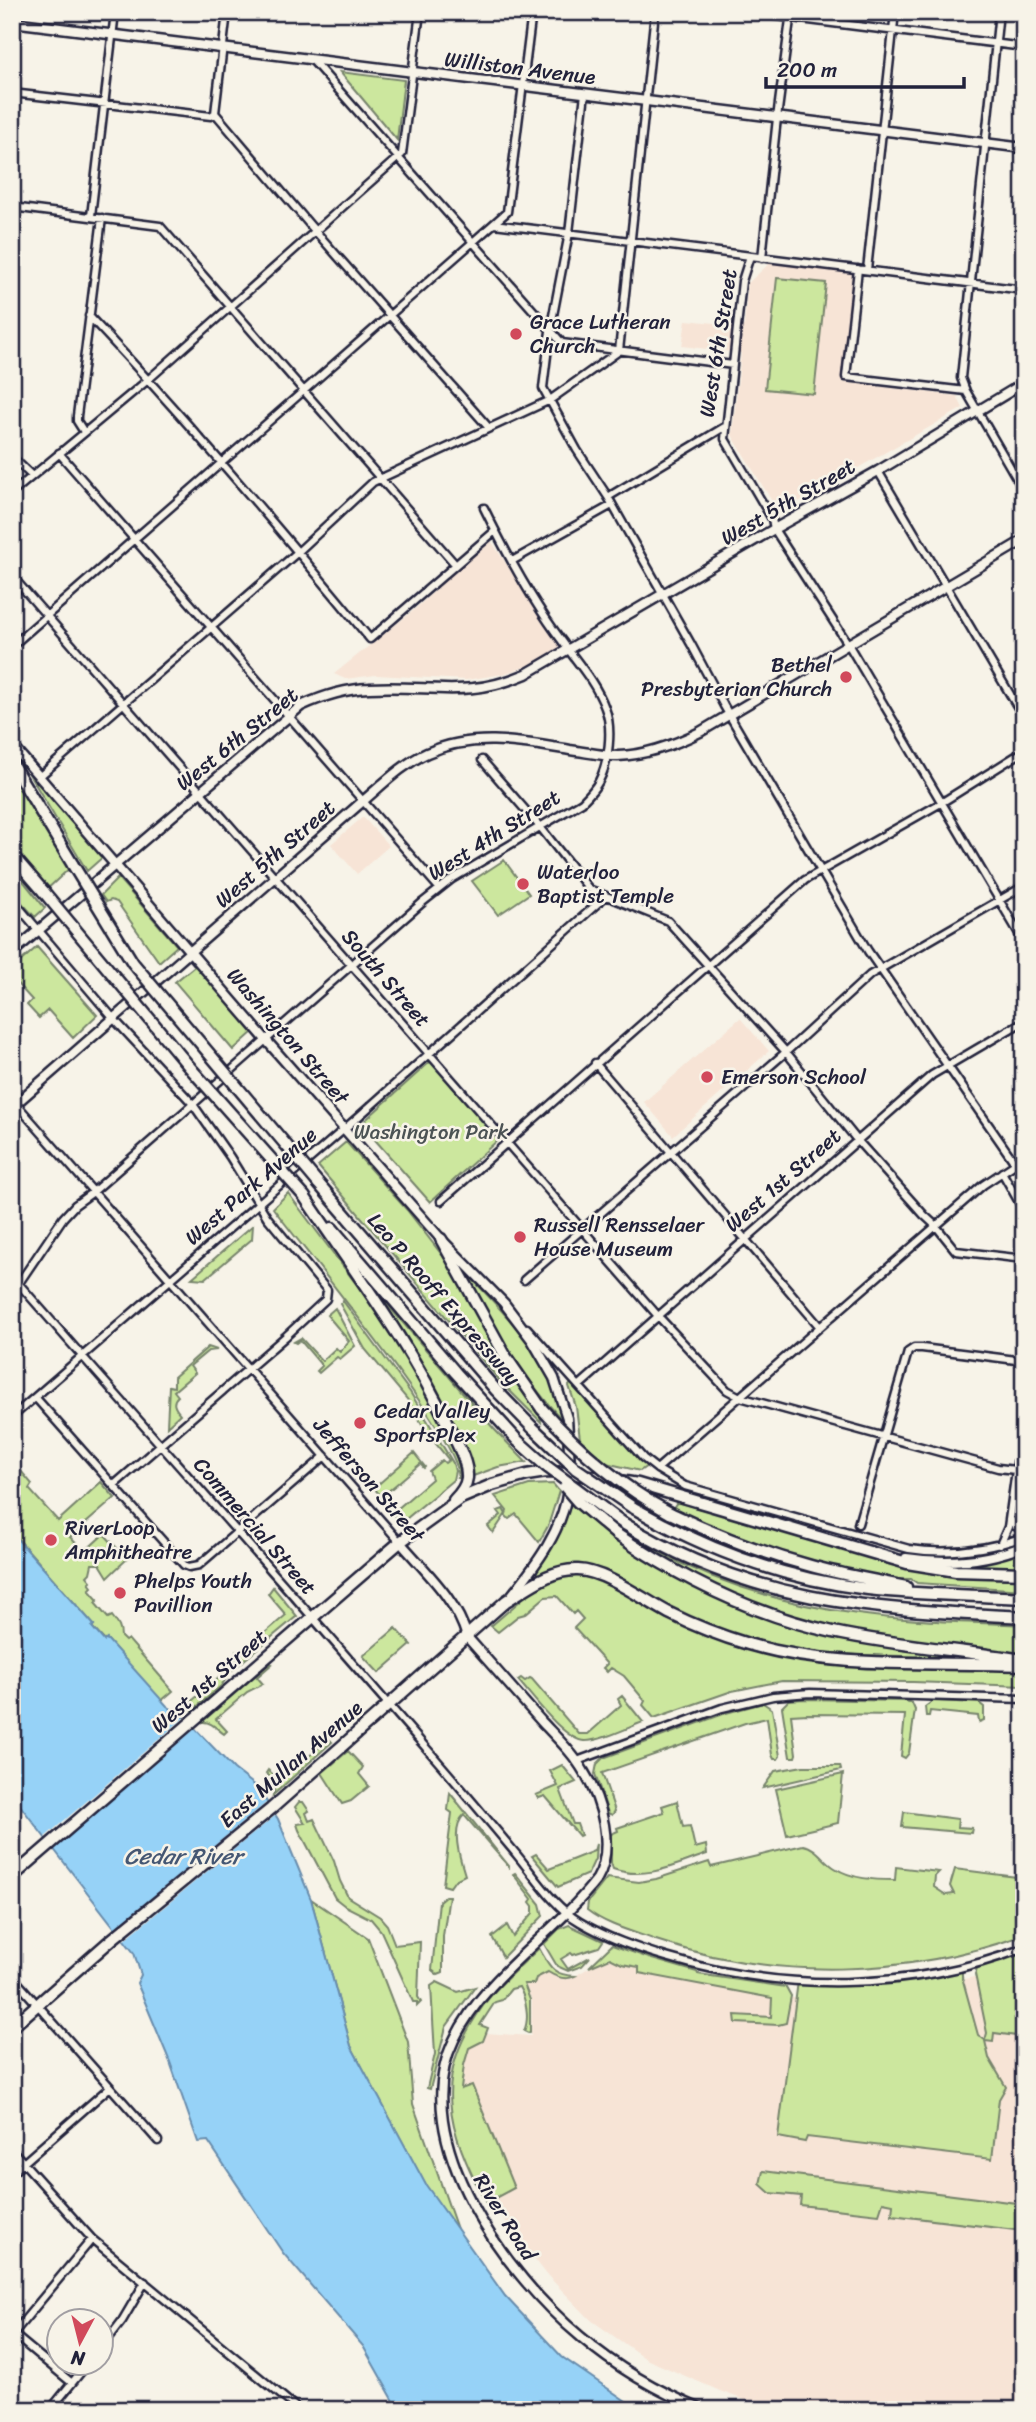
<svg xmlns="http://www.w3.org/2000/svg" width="1036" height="2422" font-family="Sriracha,sans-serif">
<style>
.built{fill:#f7e4d6}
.green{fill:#cce79e;stroke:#77846c;stroke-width:2}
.water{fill:#96d2f7;stroke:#688cac;stroke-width:2}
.pier{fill:#f7f3e8}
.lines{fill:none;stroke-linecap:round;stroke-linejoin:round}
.minor-casing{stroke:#22223b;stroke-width:11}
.major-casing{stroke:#22223b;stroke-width:13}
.highway-casing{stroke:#22223b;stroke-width:15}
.minor{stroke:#f7f3e8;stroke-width:6}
.major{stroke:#f7f3e8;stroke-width:8}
.highway{stroke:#f7f3e8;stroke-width:10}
.highway-bridge-casing{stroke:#22223b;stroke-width:15;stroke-linecap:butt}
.highway-bridge{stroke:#f7f3e8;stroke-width:10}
.poi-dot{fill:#d1495b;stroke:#f7f3e8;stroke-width:2.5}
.labels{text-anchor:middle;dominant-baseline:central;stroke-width:5;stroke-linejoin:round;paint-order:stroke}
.street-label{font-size:21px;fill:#22223b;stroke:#f7f3e8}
.poi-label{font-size:21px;fill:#22223b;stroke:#f7f3e8;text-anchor:start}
.park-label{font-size:21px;fill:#4c5354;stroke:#f7f3e8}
.water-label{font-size:23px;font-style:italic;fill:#455773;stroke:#f7f3e8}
</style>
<rect width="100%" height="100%" fill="#f7f3e8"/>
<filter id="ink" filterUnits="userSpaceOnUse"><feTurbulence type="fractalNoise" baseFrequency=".0143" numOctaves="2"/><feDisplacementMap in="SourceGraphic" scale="14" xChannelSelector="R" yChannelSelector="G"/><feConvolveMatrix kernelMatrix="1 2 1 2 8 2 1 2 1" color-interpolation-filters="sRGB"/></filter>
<g filter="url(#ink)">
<path class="built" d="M771,262L853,273L842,382L957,396L963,408L779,513L732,435L741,353L682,346L686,320L744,326L748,283Z
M490,539L562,649L534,664L503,674L466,680L376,675L345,679L334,674L414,610Z
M363,817L389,846L357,874L331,844Z
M740,1018L769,1051L673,1136L644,1102Z
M610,1955L677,1980L806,2000L897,1992L1016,1969L1024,1965V2410H771L720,2391L646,2359L591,2320L548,2276L503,2218L478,2169L456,2091L471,2032L531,2036L532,2001L524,1983L548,1972L556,1977L570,1979Z"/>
<path class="green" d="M340,72L404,80L397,140Z
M777,278L826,283L814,394L765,389Z
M12,764L73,865L44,892L12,855Z
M27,766L104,856L87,871L25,767Z
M504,860L529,894L498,915L472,881Z
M12,867L45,908L35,917L12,892Z
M118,878L177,946L159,962L117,902L111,900L106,902L101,895Z
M37,947L97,1015L73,1038L48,1010L39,1018L27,1005L32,1000L12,978V969Z
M196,965L253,1032L233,1050L175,982Z
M431,1061L499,1139L430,1202L361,1124Z
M346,1142L407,1210L449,1264L503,1358L540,1413L541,1422L501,1382L318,1166Z
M288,1193L396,1337L430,1398V1402C440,1413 463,1464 460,1478H458C467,1446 301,1246 273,1208Z
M253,1225L252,1239L205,1279L192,1278Z
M462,1268C502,1312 555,1359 563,1421C520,1375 492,1323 462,1268Z
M368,1282L494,1429L526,1462L498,1467L473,1476L472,1465L429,1376Z
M343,1301L410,1392L453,1463L455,1471L453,1480L401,1523L393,1514L396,1512L401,1517L396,1510L432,1479L429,1471L442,1460L445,1463L449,1460L428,1434L407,1399L365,1349L340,1304Z
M335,1308L355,1346L340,1359L337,1357L319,1373L317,1371L322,1366L300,1340L296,1343L294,1342L301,1338L322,1361L336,1348L340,1352L349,1341L327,1315Z
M208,1347L217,1350L208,1351L190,1366L195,1373L174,1391L178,1396C171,1402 175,1408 180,1414L167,1426L169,1386L174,1387V1377Z
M572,1382L647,1466L640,1471L606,1463L580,1439L576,1407L569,1386Z
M414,1453L425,1467L424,1468L420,1464L385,1494L386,1502L374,1488Z
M12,1469L17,1475L21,1471L32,1484L29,1489L58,1521L101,1482L115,1498L70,1537L84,1552L104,1534L127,1559L108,1577L100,1564H92L90,1573L87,1576L91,1581L89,1583L92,1587L89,1590L98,1600L95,1603L108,1618L112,1616C119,1625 121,1629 121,1637L125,1641L128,1639L173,1691L161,1701L107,1639L105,1641L92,1627L94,1625L12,1532Z
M553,1484L559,1491L548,1526L539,1542L516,1514L509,1519L505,1515L493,1533L488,1526L501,1515L498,1511L503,1509L506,1514L507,1511L495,1496L529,1485Z
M570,1500C630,1551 694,1590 768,1618L985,1658L858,1655L795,1650L737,1636L703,1624L598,1569L567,1565L539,1575L536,1571L556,1539Z
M677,1502L891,1563L1024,1577V1590L917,1583L911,1579H894L844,1570L799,1558L727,1533L673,1508Z
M650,1548C715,1582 785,1605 858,1614C913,1622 969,1622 1024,1625V1654C940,1644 855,1638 774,1611C730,1596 689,1573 649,1550Z
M1024,1551V1570L978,1569L943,1565L983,1562Z
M579,1574L599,1579L663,1614L764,1652L1024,1669V1686L913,1682L782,1681L732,1691L654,1718L643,1705L645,1701L624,1676L611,1668L607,1672L603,1668L607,1664L574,1628L583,1619L576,1611L573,1614L557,1596L545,1597L525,1614L518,1616L498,1632L491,1626L536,1587L552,1577Z
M273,1587L297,1616L231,1671L221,1686L193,1710V1706L187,1705L234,1665L236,1652L239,1655L286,1615L268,1594Z
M396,1628L411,1645L379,1673L363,1656Z
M270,1663L272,1664L257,1677L263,1684L247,1692L216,1719L227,1731L224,1734C217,1729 211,1721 202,1722Z
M521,1678L525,1681L530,1678L532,1679L579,1734H588L621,1705L618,1699L622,1696L643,1722C627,1728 601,1741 585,1741C565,1741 534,1698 518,1680Z
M804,1699L906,1701L912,1703L915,1710L909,1753L905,1758L901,1756L905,1715L808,1714L791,1715L796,1754L795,1757H790L782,1707L789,1700Z
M933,1701L979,1703L984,1707V1720L979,1722L978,1716L930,1711L929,1716H926L925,1707Z
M763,1703L772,1709L780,1756L778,1759H774L772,1755L767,1718L745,1723L602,1773L615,1811L612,1815L608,1813L595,1774L597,1764L603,1758L726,1713Z
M329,1739L332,1742L273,1795L276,1783L266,1773L268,1770L277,1778L290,1767L293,1770Z
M348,1751L363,1767L359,1774L369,1786L351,1801L342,1804L322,1773Z
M562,1765L576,1782L560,1789L573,1824H577L581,1835L579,1836L545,1796L539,1798L536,1795L558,1786L550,1771Z
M803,1766H840L841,1770L763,1788L775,1771Z
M843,1774L838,1823L787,1835L776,1789Z
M450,1793L509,1866V1867L464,1815C450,1828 460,1859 465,1875L455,1880L450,1887L443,1885L452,1813L448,1810Z
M677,1801L683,1827L690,1826L695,1848L706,1845L707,1854C677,1864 646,1881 613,1869L611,1863V1834L618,1831L617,1828L664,1812L662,1806Z
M299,1802H303L309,1811L306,1813L309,1821L314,1819L334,1861L340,1881L348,1897L380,1917L387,1925L395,1945L420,1942L418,1997L421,2002L417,2006V2002H413L381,1931L371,1919L345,1906L335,1898L299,1830L297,1824L305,1823L295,1807Z
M904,1812L958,1819L957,1827L972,1828L971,1833L902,1827Z
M596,1844L595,1859L588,1874L558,1887L532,1856L536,1854L549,1869L594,1851Z
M803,1845C817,1847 823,1861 835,1868C852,1879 874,1880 895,1880L896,1867L939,1872L935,1876L934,1887L946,1895L954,1894L950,1886L955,1869L1024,1878V1935C906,1977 774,1981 656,1940C634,1932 606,1925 587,1910L588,1902L607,1878L639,1882L656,1879L709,1862L711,1867Z
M515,1873L540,1904L543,1916L503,1957L492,1937L507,1925L513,1937L533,1913V1906L530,1902L532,1899L513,1874Z
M445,1896H449L443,1936V1973L438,1975L432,1970L439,1901Z
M311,1899L368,1938L408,2042L413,2104L457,2229L426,2186L351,2046Z
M569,1925L603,1941L599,1947L573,1955L571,1953L561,1959L568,1969L590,1957L582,1966L568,1971L557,1966L544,1944L559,1929Z
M612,1945L652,1959L697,1972L698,1974L786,1987L791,1996L786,2023L778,2025L736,2023L735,2015L771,2017L772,1998L639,1973V1967L622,1964L610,1958L589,1967Z
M539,1948C550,1967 552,1975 575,1976C566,1981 556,1977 548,1972L536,1978L534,1984H524L530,2000V2032L528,2033L524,2031C530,2018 526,1999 519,1987L511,1989L502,2000L495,2002L480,2025L488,2028L483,2041L469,2048L464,2065L461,2089L472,2085L514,2188L486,2203C446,2126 432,2078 483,2006C498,1984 521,1966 539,1948Z
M1024,1948V2037L994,2033L993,2042L985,2041L989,2058L1006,2087L999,2099L992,2159L807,2137L805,2142L778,2137L798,1981L859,1982L962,1967V1977L978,2035L985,2040L987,2033L975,1974L979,1963Z
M437,1982L458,1992L475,1987L446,2027L430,2089L427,2088L435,2054L431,1986Z
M763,2171L1024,2204V2231L892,2215L893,2204L883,2202L879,2214L800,2205L801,2196L770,2193L760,2184Z"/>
<path class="water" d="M12,1533L94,1625L92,1627L104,1641L107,1639L167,1706L185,1718L234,1769L257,1787L278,1819L311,1899L351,2046L426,2185L505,2296L562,2357L639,2410H399L363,2346L283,2253L208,2141L198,2142L170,2062L137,1983L141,1975L134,1953L12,1795Z"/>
<path class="pier" d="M187,1715L198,1726L55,1848L45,1837Z
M266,1803L276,1815L124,1940L115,1928Z"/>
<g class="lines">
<g class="minor-casing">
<path id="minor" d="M745,12L1024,47
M999,12L961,378L966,391L1024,491
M313,61L562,343L733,365
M12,93L211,116L215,113
M585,93L569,233L550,331L543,388L577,450L608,497L691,644L724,706L868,951L1015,1163
M215,113L310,225L489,428
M215,113L227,12
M12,207L160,226L455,564
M91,216L115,12
M494,224L1024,290
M750,256L742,281L725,439L772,519L774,529L848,644L1024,942
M762,258L777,118L791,12
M858,269L846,377L966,391
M867,270L895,12
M89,316C187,420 279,528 370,639L495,531
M84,432L77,421V416L102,218
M59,453L439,888
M12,457L32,476
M878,471L1024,718
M12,493L149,379L402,154L420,12
M608,497L726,426
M512,561L612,505
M12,576L658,1316L727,1390L740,1397L998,1468L1024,1471
M12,646C178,502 342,357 507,212L532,12
M482,760L541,828L589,889L668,921L786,1052L857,1140L924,1215L936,1226L956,1251L1024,1259
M40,776L299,551L373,482L550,400L619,351L655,12
M12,899L113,1018L192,1103L230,1157L267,1217L327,1290L326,1299L285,1337L114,1485
M12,934L22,945
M595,1063L820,1327
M12,1099L400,1542
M1002,1172L1024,1211
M441,1201L805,880L941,803L1024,751
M12,1276C150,1434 290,1590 427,1749C458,1784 487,1819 517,1855C536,1878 554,1907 580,1922C607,1938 637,1948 666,1957C782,1992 910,1992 1024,1948
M524,1280L786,1052L870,975L1024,886
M12,1289L19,1283L63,1218L75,1205L93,1192L423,902L452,879L582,802C589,795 595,789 599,781C609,762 613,728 605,708C596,683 577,662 562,641C531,600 506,553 484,508
M527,1328L643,1458L657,1469L685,1486L909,1549C948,1555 986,1550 1024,1537
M580,1385L932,1075L1024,1021
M35,1397L184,1565L189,1567L199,1565L325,1456
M12,1417L357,1118L606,896
M657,1469L983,1185L1024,1158
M1010,1518L1015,1526L1024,1530
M858,1524L908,1352L914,1348H922L1024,1361
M1000,1545L1008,1527L1024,1414
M577,1761L722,1708L773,1696L810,1693L1024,1699
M12,1976L158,2141
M12,2150L92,2239L299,2410
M12,2173L110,2087
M13,2334L72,2383
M12,2335L92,2239
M102,2347L122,2321L145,2282
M50,2410L89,2362"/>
</g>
<g class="major-casing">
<path id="major" d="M12,22L1024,148
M12,745L266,1040L441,1239L504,1303L532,1340L554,1378L567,1418L570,1465
M12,953L301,706C323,696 345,689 369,688C430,684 465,700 526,674L774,529L878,471L1024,383
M12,1107L363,801C383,784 403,764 427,753C474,732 522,742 570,750C586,752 602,756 618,756C647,755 674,745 700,732L1024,540
M400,1542C425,1571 457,1600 467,1637C492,1665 517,1694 542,1722C557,1738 573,1753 584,1772C602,1801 615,1848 597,1879C553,1936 486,1974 454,2040C405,2139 508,2277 581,2337C617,2368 659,2392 703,2410
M906,1558C945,1564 987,1561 1024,1546
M511,1596C536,1565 563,1530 568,1489"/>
</g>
<g class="highway-casing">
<path id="highway" d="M12,764L73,865
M12,855L44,892
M318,1183L496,1390L533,1428
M304,1196C355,1272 410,1344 449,1427C456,1442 468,1461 467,1478C466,1487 460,1494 454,1500
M332,1228L456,1373L518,1441
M441,1239L506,1357L542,1409
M632,1507C706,1550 783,1579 868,1589C920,1595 972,1595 1024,1598
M670,1513C716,1535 763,1553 811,1566C843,1575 875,1580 906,1587
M623,1523C756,1605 873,1609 1024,1617
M616,1534C682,1579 754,1615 833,1632C893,1645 956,1650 1017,1659
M12,1877L400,1542L461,1498L492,1485L527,1475L546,1472L570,1473L638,1484L907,1563L956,1571L1024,1573
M12,2027L111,1940L271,1809L506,1601C529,1587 551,1569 578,1570C606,1571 644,1600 669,1613C695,1626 721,1636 748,1644C837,1670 933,1661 1024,1665"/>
</g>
<use href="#minor" class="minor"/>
<use href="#major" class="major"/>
<use href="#highway" class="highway"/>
<g class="highway-bridge-casing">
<path id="highway-bridge" d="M73,865L133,963L318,1183
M44,892L193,1071L304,1196
M542,1409C580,1452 620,1486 670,1513
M533,1428L575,1468L632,1507
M518,1441L546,1466L623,1523
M565,1487L578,1502L616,1534"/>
</g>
<use href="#highway-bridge" class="highway-bridge"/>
</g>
</g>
<g class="poi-dot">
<circle cx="516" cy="334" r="7"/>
<circle cx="846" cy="677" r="7"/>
<circle cx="523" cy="884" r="7"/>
<circle cx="707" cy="1077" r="7"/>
<circle cx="520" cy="1237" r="7"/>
<circle cx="360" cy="1423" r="7"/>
<circle cx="51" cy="1540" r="7"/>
<circle cx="120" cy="1593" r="7"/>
</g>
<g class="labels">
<g class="street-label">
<text transform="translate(520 68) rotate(7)">Williston Avenue</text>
<text transform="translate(718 343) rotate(-81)">West 6th Street</text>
<text transform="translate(788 502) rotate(-30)">West 5th Street</text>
<text transform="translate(237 739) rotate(-39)">West 6th Street</text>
<text transform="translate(494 835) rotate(-32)">West 4th Street</text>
<text transform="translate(275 854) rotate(-41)">West 5th Street</text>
<text transform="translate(386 978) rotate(49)">South Street</text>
<text transform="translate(288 1036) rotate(49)">Washington Street</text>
<text transform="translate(783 1180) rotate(-41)">West 1st Street</text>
<text transform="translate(251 1186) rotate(-41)">West Park Avenue</text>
<text transform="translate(444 1299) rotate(49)">Leo P Rooff Expressway</text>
<text transform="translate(369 1480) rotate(49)">Jefferson Street</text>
<text transform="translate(255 1526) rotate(49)">Commercial Street</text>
<text transform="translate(209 1681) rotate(-41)">West 1st Street</text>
<text transform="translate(291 1764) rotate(-41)">East Mullan Avenue</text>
<text transform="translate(505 2217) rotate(58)">River Road</text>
</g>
<g class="poi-label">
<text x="530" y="322">Grace Lutheran<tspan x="530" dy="24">Church</tspan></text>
<text x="832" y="665" text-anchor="end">Bethel<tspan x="832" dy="24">Presbyterian Church</tspan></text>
<text x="537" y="872">Waterloo<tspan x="537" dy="24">Baptist Temple</tspan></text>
<text x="721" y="1077">Emerson School</text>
<text x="534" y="1225">Russell Rensselaer<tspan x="534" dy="24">House Museum</tspan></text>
<text x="374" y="1411">Cedar Valley<tspan x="374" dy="24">SportsPlex</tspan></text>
<text x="65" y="1528">RiverLoop<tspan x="65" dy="24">Amphitheatre</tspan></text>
<text x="134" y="1581">Phelps Youth<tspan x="134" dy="24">Pavillion</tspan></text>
</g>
<g class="park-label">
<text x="431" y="1132">Washington Park</text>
</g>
<g class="water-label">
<text x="183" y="1856">Cedar River</text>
</g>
</g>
<rect width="1036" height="2422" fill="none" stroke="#f7f3e8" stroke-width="42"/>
<rect x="21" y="21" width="994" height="2380" fill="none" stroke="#22223b" stroke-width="2.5" filter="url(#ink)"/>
<g transform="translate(80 2342) rotate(187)"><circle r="33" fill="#f7f3e8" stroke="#a29fa3" stroke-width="2"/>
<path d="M0-5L12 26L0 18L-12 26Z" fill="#d1495b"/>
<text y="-10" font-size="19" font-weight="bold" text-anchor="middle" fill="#22223b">N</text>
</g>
<path d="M766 77v10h198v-10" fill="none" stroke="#22223b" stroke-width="3.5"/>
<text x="777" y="77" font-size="21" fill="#22223b" stroke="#f7f3e8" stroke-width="5" paint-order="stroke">200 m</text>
</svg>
